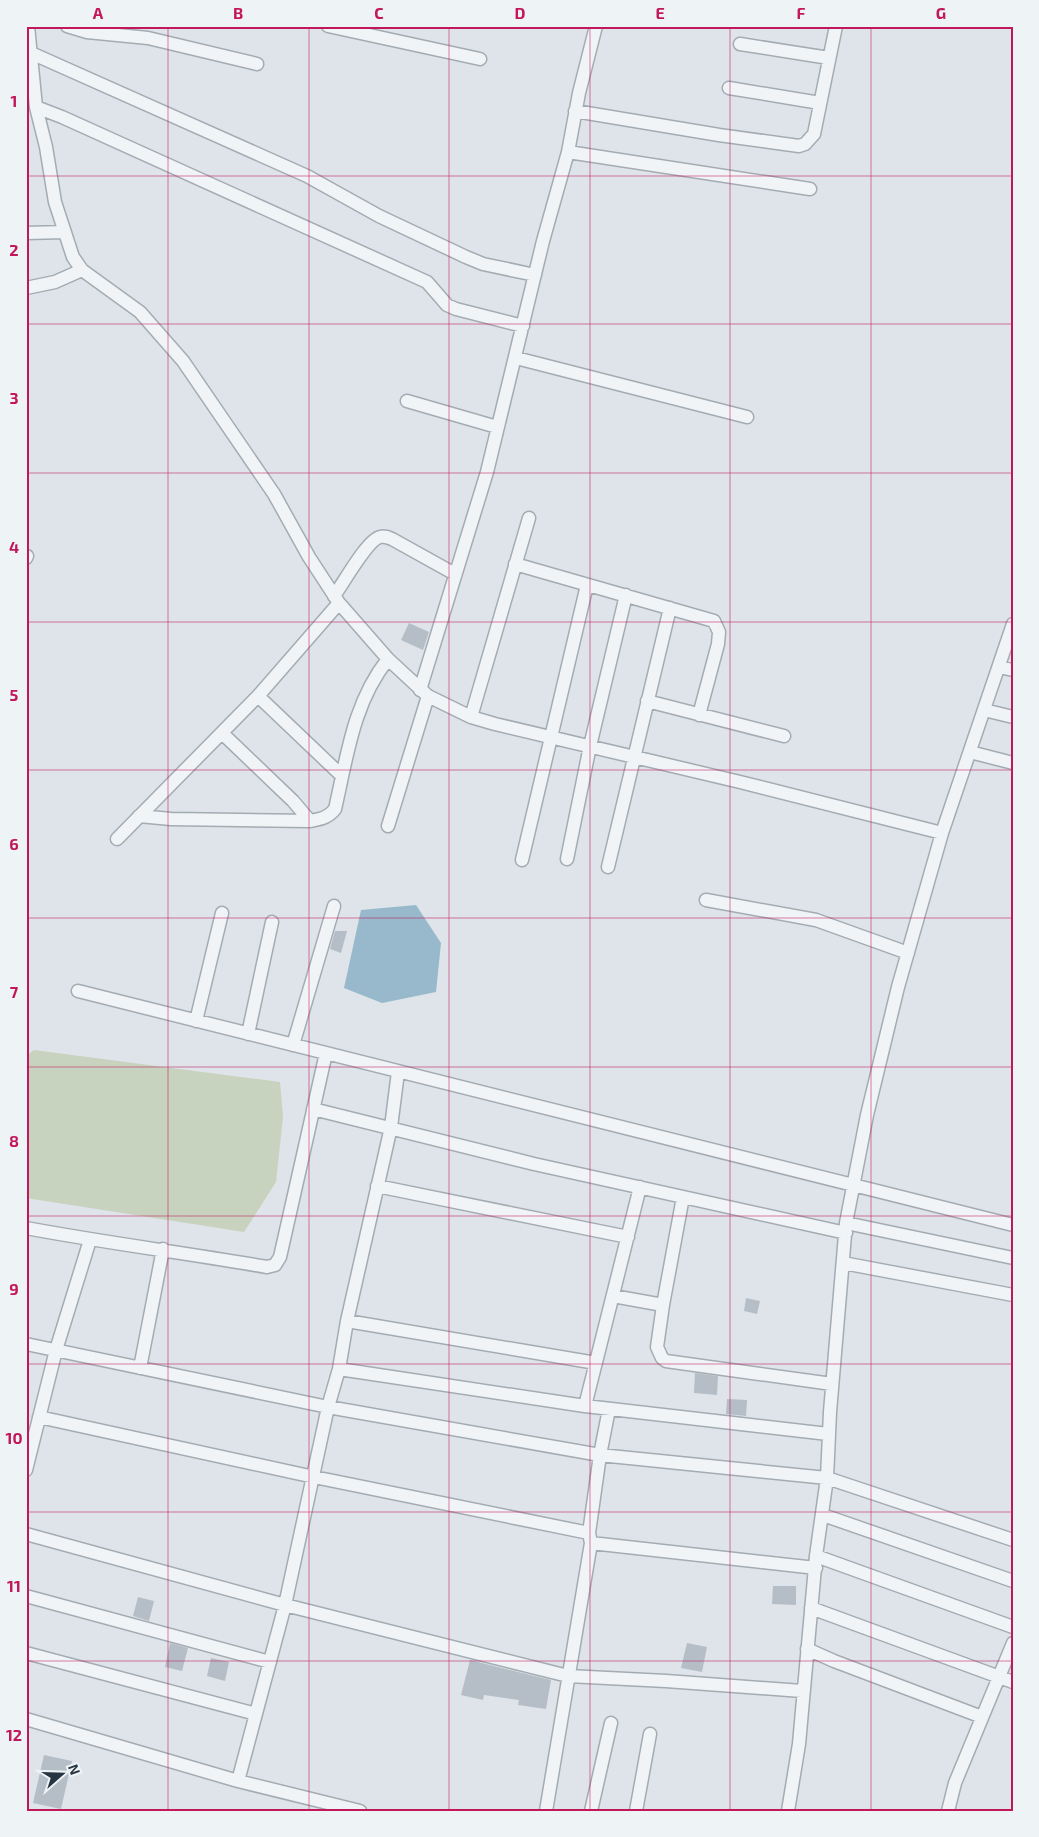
<svg xmlns="http://www.w3.org/2000/svg" width="1039" height="1837" font-family="'Exo 2',sans-serif">
<style>
.green{fill:#c8d3bf}
.water{fill:#97b9cb}
.building{fill:#b5bec6}
.lines{fill:none;stroke-linecap:round;stroke-linejoin:round}
.minor-casing{stroke:#a3acb3;stroke-width:15}
.minor{stroke:#f1f4f7;stroke-width:12}
.grid{fill:none;stroke:#c2185b;stroke-width:1;stroke-opacity:0.55}
.neatline{fill:none;stroke:#c2185b;stroke-width:2}
.grid-label{font-size:16px;text-anchor:middle;font-weight:bold;fill:#c2185b}
</style>
<rect width="100%" height="100%" fill="#dee4e9"/>
<path class="green" d="M34,1050L280,1082L283,1117L276,1182L244,1232L26,1198V1056Z"/>
<path class="water" d="M416,905L441,943L436,992L382,1003L344,988L361,910Z"/>
<path class="building" d="M409,623L429,632L423,650L401,640Z
M335,931H347L341,953L330,949Z
M746,1298L760,1301L757,1314L744,1311Z
M695,1373L718,1376L717,1395L694,1393Z
M727,1399L747,1400L746,1416L726,1414Z
M773,1586H796V1605L772,1604Z
M138,1597L154,1601L149,1621L133,1616Z
M170,1643L188,1648L182,1671L165,1667Z
M687,1643L707,1647L702,1672L681,1668Z
M211,1658L229,1662L225,1681L207,1676Z
M470,1660L551,1680L546,1709L518,1705L519,1700L484,1695L483,1700L461,1695Z
M44,1755L72,1761L61,1809L33,1803Z"/>
<g class="lines">
<g class="minor-casing">
<path id="minor" d="M28,26L36,107L46,147L55,202L73,257L82,270L140,312L183,361L274,494L309,557L339,603L388,659L428,696L471,717L495,724L740,782L942,833
M67,26L87,32L148,38L257,64
M328,26L480,59
M740,44L829,58
M31,53L307,176L379,216L466,257L483,264L535,275
M729,88L820,103
M36,107L62,117L427,282L447,305L456,309L523,326
M575,111L719,135L799,146L805,144L814,134L836,26
M568,152L810,189
M26,233L65,232
M26,288L55,282L82,270
M516,358L747,417
M407,401L497,427
M26,558L27,556
M515,564L714,621L719,632L718,644L699,715
M334,596C343,584 367,540 380,537C384,536 388,537 392,539L455,574
M999,667L1013,670
M420,690L487,472L543,241L568,152L579,93L596,26
M258,696L342,776
M647,701L784,736
M984,710L1013,717
M471,717L529,518
M222,733L293,801L310,821
M970,752L1013,763
M139,816L171,819L310,821C320,819 328,818 335,809C347,757 353,703 388,659
M388,826L428,696
M117,839L258,696L339,603
M567,859L590,746L626,595
M522,860L587,585
M608,867L670,608
M706,900L816,920L908,953
M78,991L1013,1225
M196,1021L222,913
M248,1034L272,922
M293,1045L334,906
M313,1109L534,1164L846,1233
M377,1186L628,1237
M683,1197L663,1305L657,1347L662,1358L666,1361L832,1384
M846,1223L1013,1258
M26,1228C106,1243 187,1253 267,1267L275,1265L280,1257L326,1053
M843,1263L1013,1295
M613,1296L663,1305
M347,1321L596,1363
M26,1344L328,1407L600,1455L827,1478L1013,1540
M140,1368L163,1249
M339,1369L585,1406L828,1434
M585,1406L640,1187
M39,1417L314,1477L589,1533L591,1543L816,1568
M26,1470L56,1350L90,1240
M823,1515L1013,1581
M589,1533L600,1455L609,1409
M26,1534L285,1605L568,1676L666,1681L802,1691
M816,1556L1013,1627
M26,1596L270,1662
M811,1608L1013,1682
M807,1649L834,1661L982,1717
M26,1653L256,1714
M26,1719L238,1781L360,1811
M238,1781L285,1605L328,1407L339,1369L347,1321L391,1127L398,1072
M546,1811L591,1543
M591,1811L611,1723
M636,1811L650,1734
M788,1811L799,1744L816,1556L827,1478L830,1412L846,1223L867,1115L898,987L942,833L1013,624
M948,1811L955,1783L1013,1643"/>
</g>
<use href="#minor" class="minor"/>
</g>
<path class="grid" d="M168,26V1811M309,26V1811M449,26V1811M590,26V1811M730,26V1811M871,26V1811M26,176H1013M26,324H1013M26,473H1013M26,622H1013M26,770H1013M26,918H1013M26,1067H1013M26,1216H1013M26,1364H1013M26,1512H1013M26,1661H1013"/>
<rect width="1039" height="1837" fill="none" stroke="#eef3f6" stroke-width="55"/>
<g transform="translate(62 1774) rotate(70)" stroke="#eef3f6" stroke-width="4" paint-order="stroke">
<path d="M0-4L9 19L0 12L-9 19Z" fill="#263541"/>
<text y="-8" font-size="14" font-weight="bold" text-anchor="middle" fill="#263541">N</text>
</g>
<rect x="28" y="28" width="984" height="1782" class="neatline"/>
<g class="grid-label">
<text x="98" y="19">A</text>
<text x="238" y="19">B</text>
<text x="379" y="19">C</text>
<text x="520" y="19">D</text>
<text x="660" y="19">E</text>
<text x="801" y="19">F</text>
<text x="941" y="19">G</text>
<text x="14" y="107">1</text>
<text x="14" y="256">2</text>
<text x="14" y="404">3</text>
<text x="14" y="553">4</text>
<text x="14" y="701">5</text>
<text x="14" y="850">6</text>
<text x="14" y="998">7</text>
<text x="14" y="1147">8</text>
<text x="14" y="1295">9</text>
<text x="14" y="1444">10</text>
<text x="14" y="1592">11</text>
<text x="14" y="1741">12</text>
</g>
</svg>
